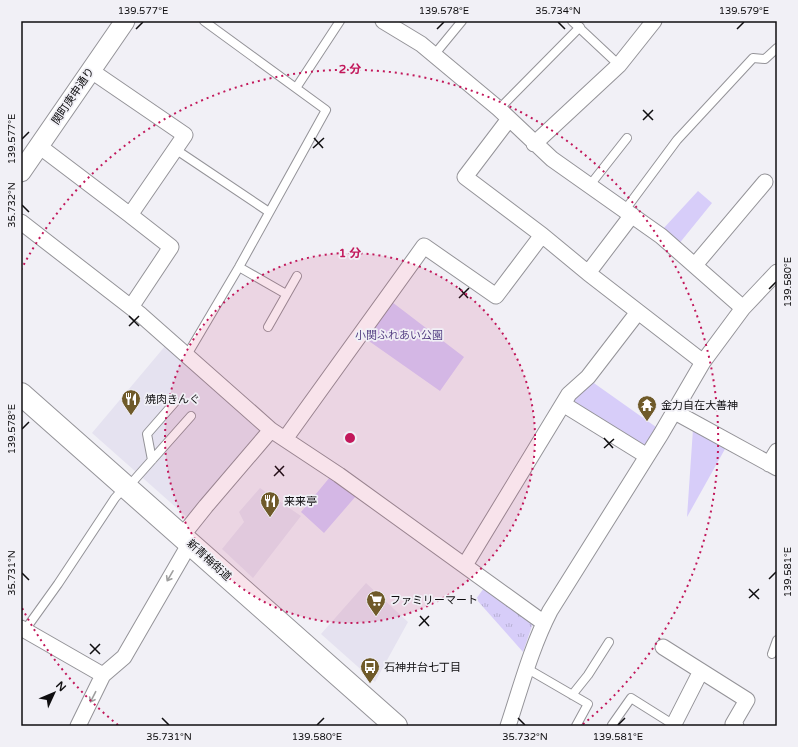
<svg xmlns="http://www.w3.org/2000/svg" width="798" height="747" font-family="'Varela Round','Noto Sans JP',sans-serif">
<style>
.built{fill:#e5e2f0}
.grass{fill:url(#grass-tufts)}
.park{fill:#d7cdf9}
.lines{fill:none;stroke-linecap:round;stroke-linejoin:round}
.service-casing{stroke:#949398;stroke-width:10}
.minor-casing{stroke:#949398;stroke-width:17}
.tertiary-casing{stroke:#949398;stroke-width:21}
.secondary-casing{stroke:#949398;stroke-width:24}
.service{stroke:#fff;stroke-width:8}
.minor{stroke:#fff;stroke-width:15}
.tertiary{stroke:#fff;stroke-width:19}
.secondary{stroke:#fff;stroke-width:22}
.oneway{stroke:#9f9f9f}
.ticks{fill:none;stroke:#0f0e10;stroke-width:1.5}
.ring{fill:none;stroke:#c2185b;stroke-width:2;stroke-dasharray:2 4}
.labels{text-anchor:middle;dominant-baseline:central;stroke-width:3.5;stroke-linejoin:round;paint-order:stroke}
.street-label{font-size:11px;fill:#0f0e10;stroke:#f1f0f6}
.park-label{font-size:11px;fill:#543f83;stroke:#f1f0f6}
.poi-label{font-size:11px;fill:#0f0e10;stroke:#f1f0f6;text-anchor:start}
.centre{fill:#c2185b;stroke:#f1f0f6;stroke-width:2}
.ring-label{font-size:12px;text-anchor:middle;font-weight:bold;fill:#c2185b;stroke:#f1f0f6;stroke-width:3.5;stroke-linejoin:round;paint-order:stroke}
.neatline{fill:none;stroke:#0f0e10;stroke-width:1.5}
.ticks-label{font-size:10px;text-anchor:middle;fill:#0f0e10}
</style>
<defs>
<pattern id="grass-tufts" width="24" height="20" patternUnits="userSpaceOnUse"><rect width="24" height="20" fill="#d7cdf9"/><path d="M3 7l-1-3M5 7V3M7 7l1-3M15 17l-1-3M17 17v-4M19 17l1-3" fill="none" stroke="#b7afd4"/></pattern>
</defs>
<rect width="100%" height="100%" fill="#f1f0f6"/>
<path class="built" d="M166,345L260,427V434L188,518L92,433Z
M260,488L301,516L253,578L222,549L244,522L239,512Z
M366,583L408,622L375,682L321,634Z"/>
<path class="grass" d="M484,588L533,623L523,652L476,599Z"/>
<path class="park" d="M698,191L712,203L678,245L662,230Z
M392,302L464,357L440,391L366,339Z
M591,381L656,427L645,445L639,446L574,406L575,397Z
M693,429L725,449L687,517Z
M330,477L356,496L324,533L301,512Z"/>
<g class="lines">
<g class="service-casing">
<path id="service" d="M572,21L619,65
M434,55L462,21
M296,88L340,21
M499,109L580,27
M175,149L269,212
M590,185L627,138
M625,210L677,140L753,58L765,59L777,48
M239,267L286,294
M268,327L297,276
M187,355L239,267L326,110L204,21
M152,460L147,434L175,402
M128,487L191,416
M25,630L58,584L115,498L125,487
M772,654L777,640
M526,668L588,704L576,726
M572,695L588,675L609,642
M612,725L631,698L674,725"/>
</g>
<g class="minor-casing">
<path id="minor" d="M383,21L421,44L499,109L552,159L661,236L743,308
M90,70L185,135L130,215L171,247L131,307
M509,119L465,177L542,235
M534,144L619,65L654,21
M39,146L130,215
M21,222L141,315L271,430L339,475L544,623
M695,265L765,182
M588,273L632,215
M563,404L647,456
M673,411L777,468
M285,439L424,246L496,296L542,235L588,273L703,362
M769,464L777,451
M182,536L206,506L271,430
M465,565L569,394L588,377L638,312
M21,628L103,675
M663,647L747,700L733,724L736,726
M78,726L103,675L124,657L190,543
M508,726C521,687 531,648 550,611L661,434L703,362L743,308L777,272
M673,726L701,671"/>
</g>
<g class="tertiary-casing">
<path id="tertiary" d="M21,172L125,21"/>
</g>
<g class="secondary-casing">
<path id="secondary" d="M21,394L396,726"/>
</g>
<use href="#service" class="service"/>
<use href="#minor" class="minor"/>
<use href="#tertiary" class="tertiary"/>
<use href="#secondary" class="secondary"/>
</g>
<defs><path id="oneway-shaft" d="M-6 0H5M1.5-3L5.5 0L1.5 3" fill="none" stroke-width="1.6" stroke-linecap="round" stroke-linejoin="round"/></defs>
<g class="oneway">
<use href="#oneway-shaft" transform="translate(170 576) rotate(120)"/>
<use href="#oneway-shaft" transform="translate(93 697) rotate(117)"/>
</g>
<path class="ticks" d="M558,22L565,29M136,29L143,22M437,29L444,22M737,29L744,22M643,110L653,120M643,120L653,110M314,138L323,148M22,139L29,132M313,148L324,138M22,205L29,212M459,288L468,298M769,289L776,282M459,298L469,288M129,316L139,326M129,326L139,316M22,429L29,422M604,438L613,448M604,448L614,439M275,466L284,476M274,476L284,466M22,573L29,580M769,579L776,572M749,589L759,599M749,598L759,589M420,616L429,626M419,626L429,616M90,644L100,654M90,654L100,644M162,718L169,725M518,718L525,725M317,725L324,718M618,725L625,718"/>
<circle cx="350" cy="438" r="185" fill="#c2185b" fill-opacity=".12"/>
<g class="ring">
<circle cx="350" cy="438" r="185"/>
<path d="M118 725A369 369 0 0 1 21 606M21 270A369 369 0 1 1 582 725"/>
</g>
<defs>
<g id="restaurant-pin" transform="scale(1)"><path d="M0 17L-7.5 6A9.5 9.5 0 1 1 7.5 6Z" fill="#6f5a29" stroke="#f1f0f6"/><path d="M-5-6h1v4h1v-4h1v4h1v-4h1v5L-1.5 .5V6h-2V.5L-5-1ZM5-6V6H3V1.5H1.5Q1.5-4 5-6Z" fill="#fff"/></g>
<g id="temple-pin" transform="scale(1)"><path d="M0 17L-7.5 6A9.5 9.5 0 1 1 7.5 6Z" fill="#6f5a29" stroke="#f1f0f6"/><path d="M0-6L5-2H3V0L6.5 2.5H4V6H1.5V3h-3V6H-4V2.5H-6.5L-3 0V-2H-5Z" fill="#fff"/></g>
<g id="supermarket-pin" transform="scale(1)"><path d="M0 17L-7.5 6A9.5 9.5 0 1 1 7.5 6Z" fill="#6f5a29" stroke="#f1f0f6"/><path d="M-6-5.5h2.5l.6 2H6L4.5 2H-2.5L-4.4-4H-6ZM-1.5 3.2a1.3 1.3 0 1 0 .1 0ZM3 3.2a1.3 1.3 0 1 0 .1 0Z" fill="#fff"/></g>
<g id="bus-pin" transform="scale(1)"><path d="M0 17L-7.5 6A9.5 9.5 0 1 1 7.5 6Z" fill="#6f5a29" stroke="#f1f0f6"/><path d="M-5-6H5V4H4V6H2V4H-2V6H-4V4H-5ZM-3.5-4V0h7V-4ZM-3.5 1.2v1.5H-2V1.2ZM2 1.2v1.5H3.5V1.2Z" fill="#fff"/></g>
</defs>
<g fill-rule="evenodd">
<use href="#restaurant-pin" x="131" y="399"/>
<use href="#temple-pin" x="647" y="405"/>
<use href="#restaurant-pin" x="270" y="501"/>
<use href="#supermarket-pin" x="376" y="600"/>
<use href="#bus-pin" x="370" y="667"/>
</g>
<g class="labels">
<g class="street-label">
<text transform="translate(73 96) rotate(-56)">関町庚申通り</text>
<text transform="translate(209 560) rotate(42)">新青梅街道</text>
</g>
<g class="park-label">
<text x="399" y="335">小関ふれあい公園</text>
</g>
<g class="poi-label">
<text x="145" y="399">焼肉きんぐ</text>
<text x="661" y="405">金力自在大善神</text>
<text x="284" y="501">来来亭</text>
<text x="390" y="600">ファミリーマート</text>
<text x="384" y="667">石神井台七丁目</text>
</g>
</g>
<circle cx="350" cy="438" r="6" class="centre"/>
<g class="ring-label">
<text x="350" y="73">2 分</text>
<text x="350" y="257">1 分</text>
</g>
<rect width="798" height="747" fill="none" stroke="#f1f0f6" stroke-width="44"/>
<g transform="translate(54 693) rotate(46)" stroke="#f1f0f6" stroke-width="3" paint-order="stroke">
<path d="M0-3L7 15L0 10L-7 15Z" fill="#0f0e10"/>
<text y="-6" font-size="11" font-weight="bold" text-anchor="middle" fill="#0f0e10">N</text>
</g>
<rect x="22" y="22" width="754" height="703" class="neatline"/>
<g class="ticks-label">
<text x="143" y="14">139.577°E</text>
<text x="444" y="14">139.578°E</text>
<text x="558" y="14">35.734°N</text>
<text x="744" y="14">139.579°E</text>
<text transform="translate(11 139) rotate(-90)" y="4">139.577°E</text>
<text transform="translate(11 205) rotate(-90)" y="4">35.732°N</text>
<text transform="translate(787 282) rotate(-90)" y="4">139.580°E</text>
<text transform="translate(11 429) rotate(-90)" y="4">139.578°E</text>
<text transform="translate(787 572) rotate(-90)" y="4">139.581°E</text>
<text transform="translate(11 573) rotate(-90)" y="4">35.731°N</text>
<text x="169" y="740">35.731°N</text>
<text x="317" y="740">139.580°E</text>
<text x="525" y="740">35.732°N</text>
<text x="618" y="740">139.581°E</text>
</g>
</svg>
